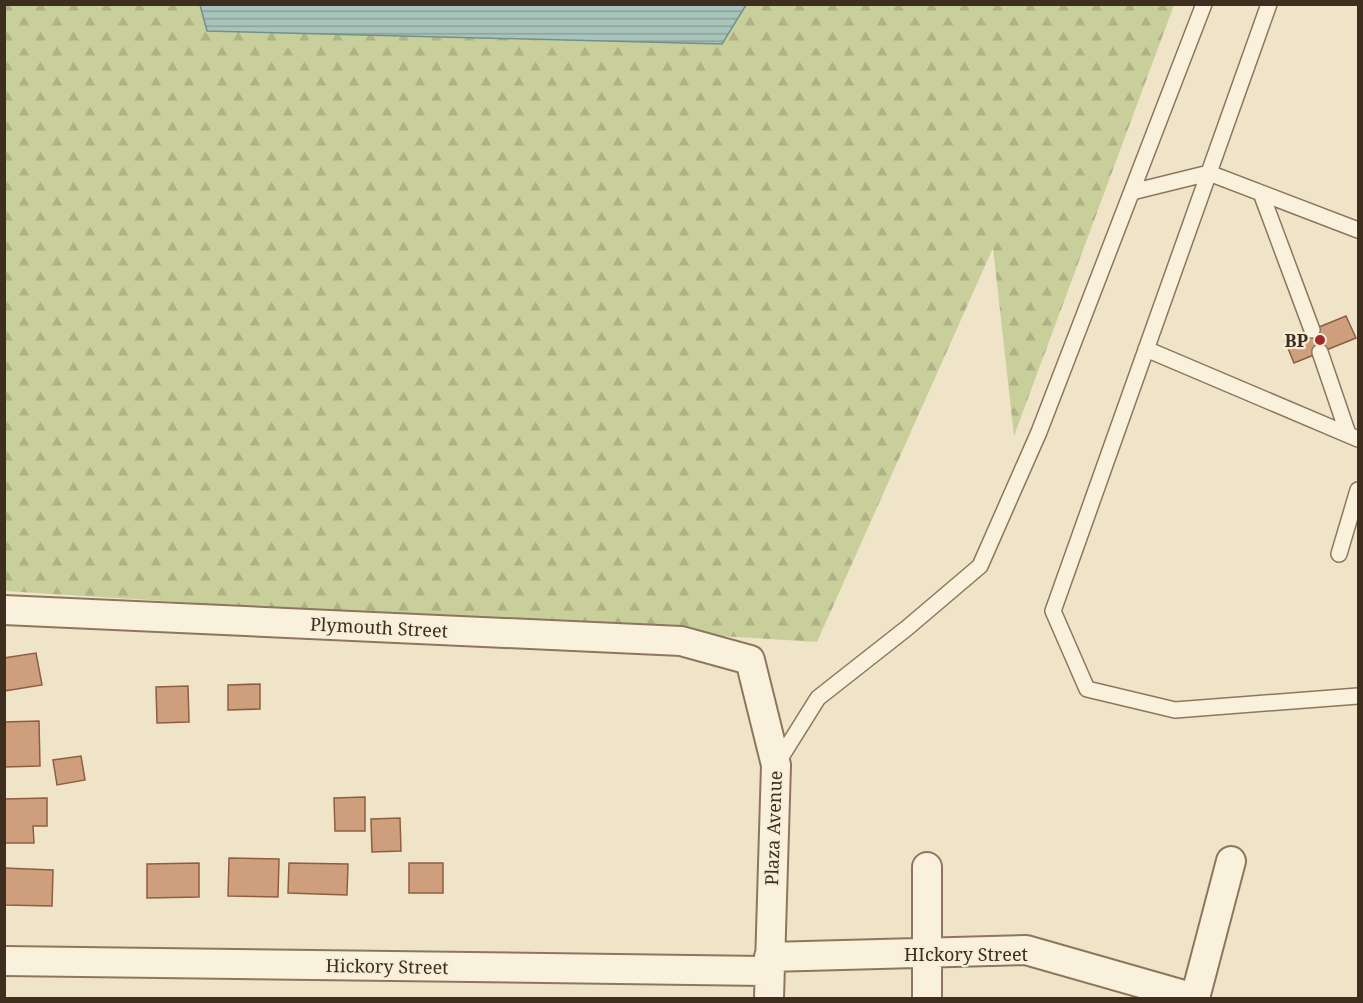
<svg xmlns="http://www.w3.org/2000/svg" width="1363" height="1003" font-family="'Noto Serif',serif">
<style>
.forest{fill:url(#forest-firs)}
.water{fill:url(#water-rules);stroke:#6f938a;stroke-width:1.5}
.building{fill:#cf9f7d;stroke:#8d5f41;stroke-width:1.5}
.lines{fill:none;stroke-linecap:round;stroke-linejoin:round}
.service-casing{stroke:#8d765c;stroke-width:18}
.minor-casing{stroke:#8d765c;stroke-width:32}
.service{stroke:#faf1dc;stroke-width:15}
.minor{stroke:#faf1dc;stroke-width:28}
.poi-dot{fill:#9e2a2b;stroke:#f7eed8;stroke-width:2}
.labels{text-anchor:middle;dominant-baseline:central;stroke-width:4.5;stroke-linejoin:round;paint-order:stroke}
.poi-label{font-size:18px;font-weight:bold;fill:#3d2e20;stroke:#f7eed8;text-anchor:end}
.street-label{font-size:18px;fill:#3d2e20;stroke:#f7eed8}
</style>
<defs>
<pattern id="forest-firs" width="22" height="20" patternUnits="userSpaceOnUse" patternTransform="scale(1.5)"><rect width="22" height="20" fill="#c9cf9b"/><path d="M5 1l3.5 6h-7zM16 11l3.5 6h-7z" fill="#aeb285"/></pattern>
<pattern id="water-rules" width="6" height="5" patternUnits="userSpaceOnUse" patternTransform="scale(1.5)"><rect width="6" height="5" fill="#a9c4bc"/><path d="M0 2.5h6" fill="none" stroke="#8ba098"/></pattern>
</defs>
<rect width="100%" height="100%" fill="#f0e4c8"/>
<path class="forest" d="M4,5H200L207,31L722,44L746,5H1174L1014,436L993,248L817,642L5,591Z"/>
<path class="water" d="M200,5V4L746,5L722,44L207,31Z"/>
<path class="building" d="M1346,316L1356,338L1294,363L1285,341Z
M36,653L42,685L4,691V658Z
M260,684V709L228,710V685Z
M188,686L189,722L157,723L156,687Z
M39,721L40,766L5,767L4,722Z
M81,756L85,780L57,785L53,760Z
M365,797V831H335L334,798Z
M47,798V826H33L34,843H4V799Z
M400,818L401,851L372,852L371,819Z
M229,858L279,859L278,897L228,896Z
M199,863V897L147,898V864Z
M289,863L348,864L347,895L288,893Z
M409,863H443V893H409Z
M4,868L53,870L52,906L4,905Z"/>
<g class="lines">
<g class="service-casing">
<path id="service" d="M1269,4L1053,611L1087,689L1175,710L1358,696
M1132,192L1209,173L1358,230
M1261,193L1312,330
M1146,349L1358,439
M1320,352L1348,434
M1339,554L1358,490
M776,765L818,698L907,628L980,566L1039,432L1204,4"/>
</g>
<g class="minor-casing">
<path id="minor" d="M4,610L681,641L750,660L776,765L769,998
M769,957L1026,950L1194,998
M4,961L769,971
M927,998V867
M1195,998L1231,861"/>
</g>
<use href="#service" class="service"/>
<use href="#minor" class="minor"/>
</g>
<circle class="poi-dot" cx="1320" cy="340" r="6"/>
<g class="labels">
<g class="poi-label">
<text x="1308" y="340">BP</text>
</g>
<g class="street-label">
<text transform="translate(379 627) rotate(3)">Plymouth Street</text>
<text transform="translate(773 828) rotate(-88)">Plaza Avenue</text>
<text x="966" y="954">HIckory Street</text>
<text transform="translate(387 966) rotate(1)">Hickory Street</text>
</g>
</g>
<rect width="1363" height="1003" fill="none" stroke="#3d2e20" stroke-width="12"/>
</svg>
